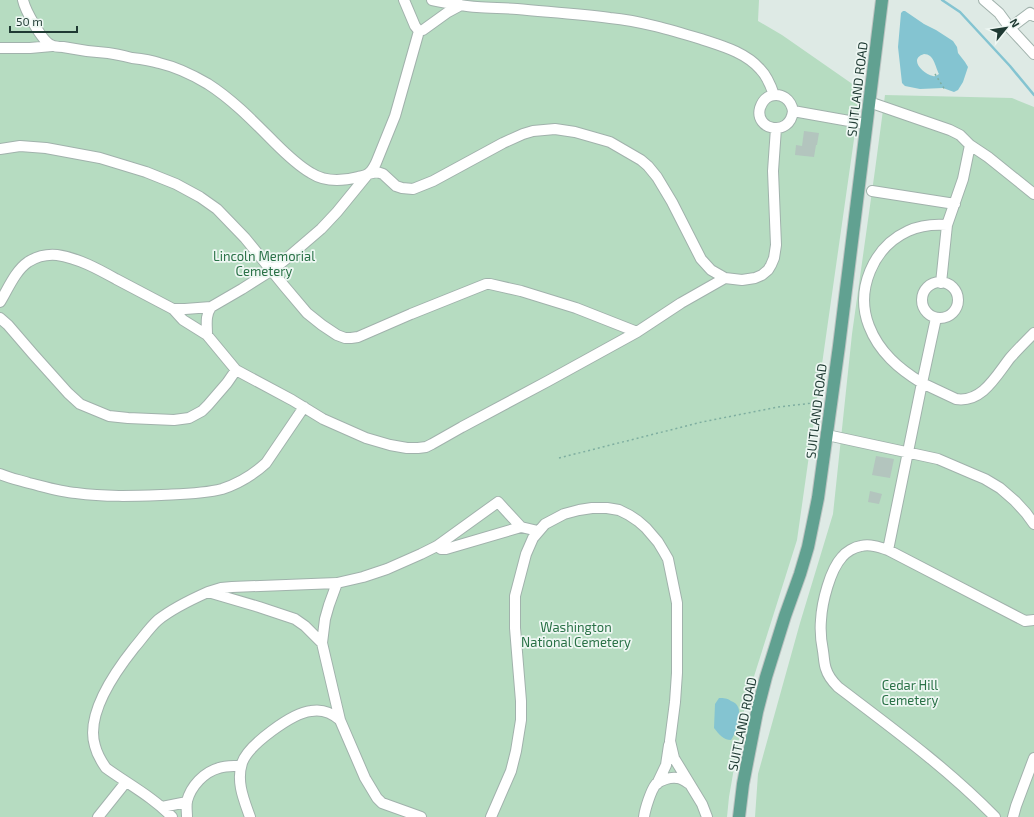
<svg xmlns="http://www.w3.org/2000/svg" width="1034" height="817" font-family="'Exo 2',sans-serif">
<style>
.green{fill:#b6dcc1}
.water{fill:#84c4d1;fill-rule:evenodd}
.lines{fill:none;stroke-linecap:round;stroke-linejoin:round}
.stream{stroke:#84c4d1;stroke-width:2.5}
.building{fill:#b3c5be}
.minor-casing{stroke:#a1b2ac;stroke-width:12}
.major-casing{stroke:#bcc4c2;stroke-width:14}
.path{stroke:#7eaea0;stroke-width:1.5;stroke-dasharray:2 3;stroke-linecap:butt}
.minor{stroke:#fff;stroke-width:10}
.major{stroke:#61a191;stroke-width:12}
.labels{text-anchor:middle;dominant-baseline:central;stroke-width:3.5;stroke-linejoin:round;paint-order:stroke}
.street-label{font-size:13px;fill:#1f3a33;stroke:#eef7f3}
.park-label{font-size:13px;fill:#297146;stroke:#eef7f3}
</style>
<rect width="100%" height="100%" fill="#deeae5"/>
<path class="green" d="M0,0H759L758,21L782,35L861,90L797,540L745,705L729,797L727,817H0Z
M885,95L1012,98L1034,107V817H755L758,774L800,623L833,514L852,334L875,170Z"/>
<path class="water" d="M903,11H905L924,24L936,30L953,41L957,47L958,53L965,62L968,67L963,82L958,90L954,92L943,88L920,89L905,86L902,83L898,47L901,13ZM924,54C934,54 935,66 939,74C937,75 935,77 933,76C923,74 908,59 924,54Z
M719,698C724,698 727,698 731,701C734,702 737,704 738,707C742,716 736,733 731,740C723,740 719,734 714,728L715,704Z"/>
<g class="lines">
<path class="stream" d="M942,0L960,12L1010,66L1034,95"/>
</g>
<path class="building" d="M804,131L819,133L817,145H816L814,157L795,155L796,145L802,146Z
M876,456L894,459L890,478L872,475Z
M870,491L882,494L879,504L868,502Z"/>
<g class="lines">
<g class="minor-casing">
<path id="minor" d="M23,0C25,10 42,41 51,45C55,47 59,47 63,47C78,50 93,52 108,53C116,54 124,56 132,58C141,59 150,60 159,63C176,67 193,75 208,84C233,100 254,122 274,142C285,153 297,165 311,173C325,182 343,181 358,177C362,176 366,176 369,173C372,171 374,167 376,163L395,116L419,31L415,26L404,0
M432,0C447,3 462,6 477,7C490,8 504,8 517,9C548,12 579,14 610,18C641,21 671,30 701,39C722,46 745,52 760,69C767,76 771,86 774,95
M984,0L999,13L1010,28L1034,54
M1010,28L1030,13L1034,16
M419,31L423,30L448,12L461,5
M0,48H30L52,46
M869,102L950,130L960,135L970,145L988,157L1034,194
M793,111C790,138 754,130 760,108C762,102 765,98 770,96C782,92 791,100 793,111L866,124
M0,149L20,146L46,148L100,158L146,172L176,184L200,197L217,209L245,238L285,287L307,313L322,325L337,335L345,338H351L358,337L411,314L486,284H490L521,291L576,308L637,332
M872,191L955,204
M922 300a18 18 0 1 1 36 0a18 18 0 1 1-36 0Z
M941,283L947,225L963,179L970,145
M0,302C8,289 15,271 28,262C36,257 47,254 57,255C78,258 98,269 116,279C135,289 154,299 173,309H185L211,307L242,289L272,270L286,259L321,229L337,212L368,174L377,172L383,174L396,186L402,188L413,189L433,181L503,143L523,134L533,131L555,129L575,132L610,142L641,160L648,166L657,177L672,202L701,259L711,270L725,278L742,280L755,278L762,275L768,270L771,265L774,258L776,245L773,171L776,128
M173,309L183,320L207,335L236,370L292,400L323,419L366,438L390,445L407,448H418L426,447L432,444L462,427L548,381L637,332L681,303L725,278
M0,318L8,325L33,354L68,393L80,404L109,416L128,418L174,420L189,418L202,411L208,405L227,383L236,370
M936,318L922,383L956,399C982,403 996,376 1010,358C1018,349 1026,341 1034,333
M207,335C207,324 205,316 211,307
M827,435L938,459L973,474L985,479L1000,488L1015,501L1026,513L1034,524
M0,474C9,478 19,480 29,483C45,487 61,492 76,493C105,497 133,496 161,495C181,494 203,494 222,489C237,484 254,474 266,463L304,407
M437,546L441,549H446L521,527
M888,550L922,383C899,369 879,352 869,326C855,290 873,247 908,231C921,225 934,224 947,225
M337,583L329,605L325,619L322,643L340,720L365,778L377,798L382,803L421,817
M208,592L221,588L232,587L337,583L363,577L387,569L421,554L437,546L498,502L521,527L538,531
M657,784L666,765L669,745
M162,807L187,802
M98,817L126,782
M172,817C153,797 128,784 106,768C101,761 97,754 95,746C85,714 115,672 134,648C142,639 149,628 158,620C173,608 190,600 208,592L259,607L295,619L305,626L322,643
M187,817C187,812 186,806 187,801C191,786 204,772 219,768C226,765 234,766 241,766
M250,817C244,800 236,782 242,763C248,745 292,713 311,711C322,709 332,713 340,720
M491,817L511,771L516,751L521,720V701L515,628V596L526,554L533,538L545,524L564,514L579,510L592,508H607L619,510L629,515L638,521L646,528L658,542L664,552L668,559L677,603V673L675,702L670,741L674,758L702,804L707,817
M644,817C645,809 651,790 656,784C661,780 670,777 677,778C680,778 685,781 688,783
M995,817C947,768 892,728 838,687C833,682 828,676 826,669C824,664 824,657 823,651C821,641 820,631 821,620C822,602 830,570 842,557C846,552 854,547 861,546C870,544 879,547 888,550L1025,621L1034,620
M1013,817L1016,806L1034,758"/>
</g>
<g class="major-casing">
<path id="major" d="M739,817L743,784L757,712L766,677L785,616L800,574L808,547L818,498L839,346L882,0"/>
</g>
<path class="path" d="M935,74L945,90
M559,458L702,422L778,407L822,402"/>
<use href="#minor" class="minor"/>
<use href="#major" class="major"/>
</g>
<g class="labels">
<g class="street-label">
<text transform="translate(857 89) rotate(-83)">SUITLAND ROAD</text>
<text transform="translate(816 411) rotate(-83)">SUITLAND ROAD</text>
<text transform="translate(742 724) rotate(-78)">SUITLAND ROAD</text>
</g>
<g class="park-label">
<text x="264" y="256">Lincoln Memorial<tspan x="264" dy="15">Cemetery</tspan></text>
<text x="576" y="627">Washington<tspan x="576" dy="15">National Cemetery</tspan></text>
<text x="910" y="685">Cedar Hill<tspan x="910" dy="15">Cemetery</tspan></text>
</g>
</g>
<g transform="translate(1006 28) rotate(60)" stroke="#eef7f3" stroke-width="3" paint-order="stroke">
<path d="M0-3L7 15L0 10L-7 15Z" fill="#1f3a33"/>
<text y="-6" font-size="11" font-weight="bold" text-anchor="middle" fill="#1f3a33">N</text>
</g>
<path d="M10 26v6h67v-6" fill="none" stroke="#1f3a33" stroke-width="2"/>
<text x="16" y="26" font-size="12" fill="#1f3a33" stroke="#eef7f3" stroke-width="3" paint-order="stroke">50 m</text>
</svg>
